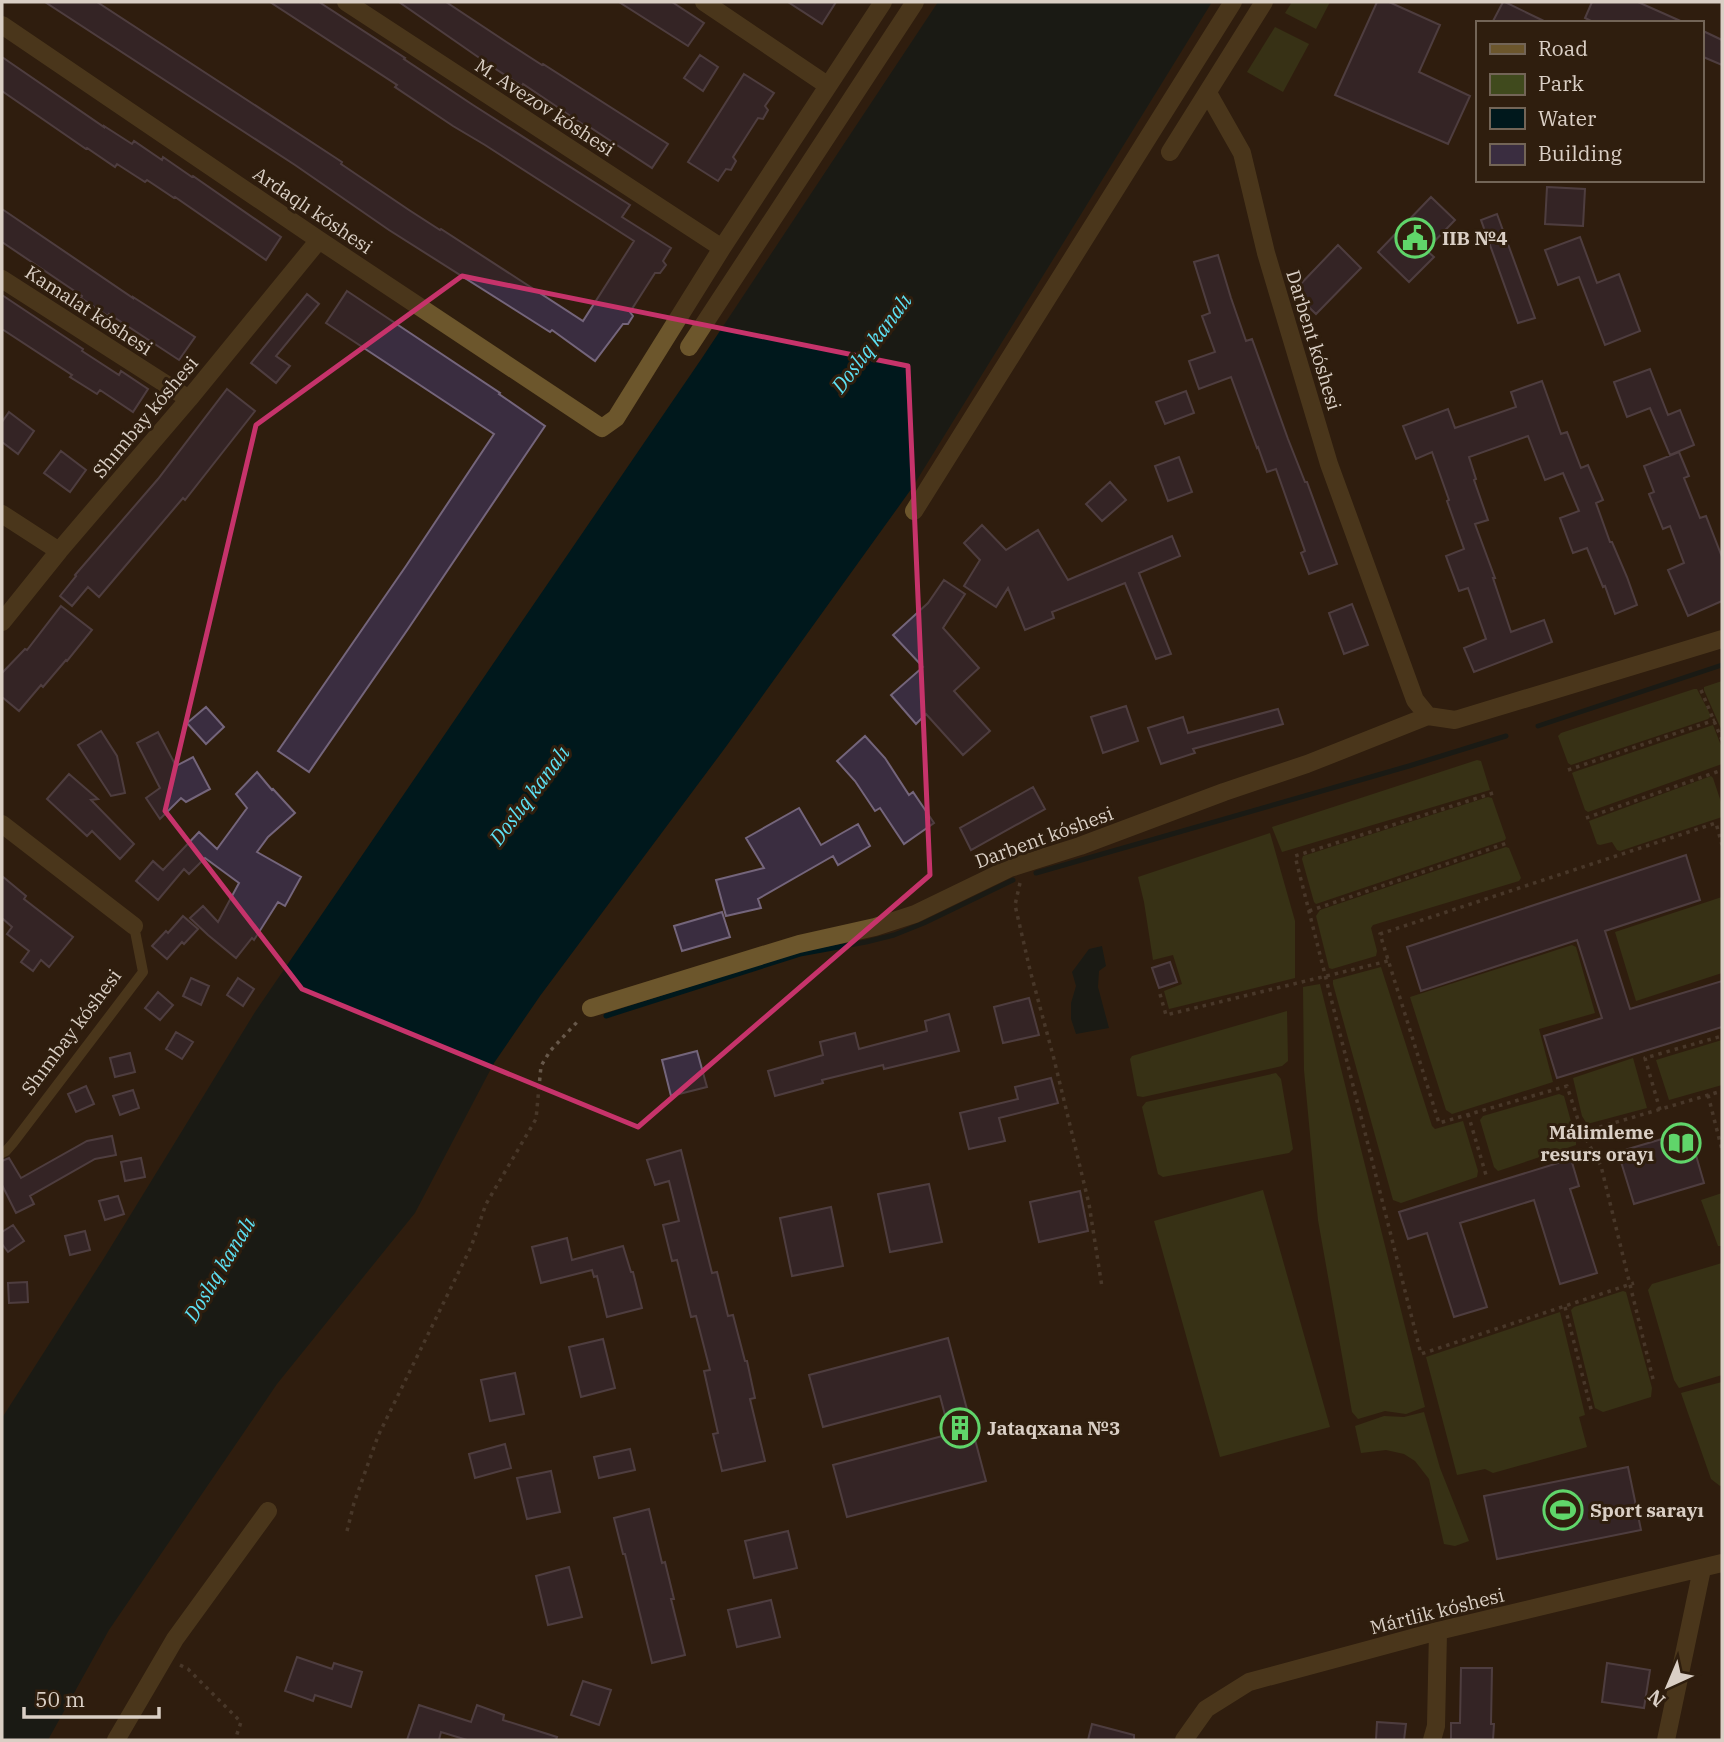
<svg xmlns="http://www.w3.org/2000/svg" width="1724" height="1742" font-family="'IBM Plex Serif',serif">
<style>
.green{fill:#404a1d}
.water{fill:#00181c}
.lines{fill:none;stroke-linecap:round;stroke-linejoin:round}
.stream{stroke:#00181c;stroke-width:5}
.building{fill:#3a2d40;stroke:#74657b;stroke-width:2}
.path{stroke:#67584a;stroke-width:3.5;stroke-dasharray:3.5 5;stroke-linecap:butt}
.lane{stroke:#6c562c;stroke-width:10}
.street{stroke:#6c562c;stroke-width:18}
.marked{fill:none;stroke:#c6336b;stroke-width:5;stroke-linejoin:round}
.labels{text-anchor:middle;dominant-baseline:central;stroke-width:6;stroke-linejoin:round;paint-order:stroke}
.street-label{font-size:19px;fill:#dacfc5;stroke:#2f1e0e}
.poi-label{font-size:19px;font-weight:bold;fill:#dacfc5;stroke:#2f1e0e;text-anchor:start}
.water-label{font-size:21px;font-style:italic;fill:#5de0f3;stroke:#2f1e0e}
</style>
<rect width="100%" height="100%" fill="#2f1e0e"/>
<path class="green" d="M1292,2H1330L1316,29L1285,13Z
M1275,27L1309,44L1283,92L1247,72Z
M1722,681V731L1704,690V687Z
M1694,689H1697L1711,716L1708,719L1571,765L1568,763L1558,736L1561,733Z
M1713,725L1722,748V764L1588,812L1585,810L1572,773L1574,772Z
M1477,760L1481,761L1490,790L1282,852L1272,827Z
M1711,776L1713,778L1722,805V817L1620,851L1617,850L1612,842L1600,845L1597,844L1589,821Z
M1488,797L1492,798L1506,838L1505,840L1316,904L1314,902L1302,859L1303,856Z
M1270,833L1295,921V978L1169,1009L1164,991L1182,984L1173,955L1153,960L1144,902L1138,877Z
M1506,847L1509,848L1521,878L1519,881L1373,925L1371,928L1377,951L1376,956L1332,969L1329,968L1316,916L1320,910Z
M1722,897V973L1636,1001L1615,932Z
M1572,945L1576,947L1595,1013L1539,1029L1553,1082L1452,1114L1446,1110L1410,997Z
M1381,967L1432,1126L1435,1129L1463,1121L1478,1171L1477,1177L1401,1203L1393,1200L1333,984V980Z
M1320,984L1425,1407L1406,1414L1385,1411L1358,1419L1352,1412L1318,1220L1304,1070L1303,987Z
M1287,1011L1288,1061L1282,1066L1143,1097L1137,1096L1130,1059L1132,1056Z
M1722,1040V1085L1669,1100L1656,1060Z
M1633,1058L1647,1108L1587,1124L1582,1116L1573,1078Z
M1276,1073L1281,1079L1293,1149L1289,1153L1163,1177L1158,1174L1142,1107L1146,1102Z
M1559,1094L1564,1096L1576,1140V1145L1498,1171L1494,1167L1480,1120L1483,1116Z
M1263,1190L1330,1427L1220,1457L1154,1221Z
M1722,1193V1246H1718L1701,1200Z
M1722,1263V1375L1679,1388L1674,1380L1648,1290L1652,1284Z
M1623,1291L1626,1292L1652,1388L1651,1397L1603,1412L1595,1408L1571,1310L1574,1307Z
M1560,1312L1585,1415L1579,1417L1587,1447L1493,1473L1485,1469L1457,1475L1426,1357Z
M1722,1382V1485L1720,1486L1711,1479L1681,1393Z
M1424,1412L1440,1468L1469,1541L1455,1546L1444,1544L1429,1479L1415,1461L1404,1454L1386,1450L1361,1453L1355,1426L1384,1416L1404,1417Z"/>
<path class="water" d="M938,2H1212L912,488L725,748L540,996L494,1063L415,1213L277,1384L109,1630L48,1740H2V1418L104,1258L255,1012L702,358Z
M1102,946L1106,966L1099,971L1098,987L1109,1028L1076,1034L1071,1019V1003L1076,986L1072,972L1089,949Z"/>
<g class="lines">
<path class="stream" d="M1538,726L1722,665
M1036,873L1409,766L1506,736
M606,1016L800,954L866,942L894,935L924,923L1013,880"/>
</g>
<path class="building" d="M45,2H97L342,162L341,164L409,210L440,230L441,229L583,321L634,241L485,145L453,126L395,87L397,85L270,2H319L405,58L404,59L473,105L630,205L622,217L671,248L663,261L666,265L660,273H655L630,312L633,316L628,324H623L595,361L552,330L550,332L389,230L295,165Z
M399,2H446L511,45L542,65L543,64L668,144L652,168L588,126L587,127L523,84L522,86L491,66Z
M619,2H672L704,23L688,46Z
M788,2H836L822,24Z
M1377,2H1389L1440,25L1419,72L1470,96L1448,144L1335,95Z
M1503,2H1505L1548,23H1492Z
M1592,2H1638L1685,23H1595L1585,18Z
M1701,30L1722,40V65L1701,56Z
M700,55L718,67L703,91L684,78Z
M2,57L104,127V126L132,144L134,141L162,160L163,157L192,177L193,176L281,237L266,260L175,197L174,198L147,180L145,182L117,164L115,167L87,148L86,149L2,91Z
M744,74L774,93L765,106L768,110L763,119L758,118L733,157L736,161L731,170L726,169L718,181L688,162Z
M1547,187L1585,189L1583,226L1545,224Z
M1431,197L1455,220L1426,250L1434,257L1409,282L1378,252Z
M2,209L133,298V297L195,337L179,360L109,314L108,316L81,298L82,296L2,242Z
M1497,214L1535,318L1518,323L1481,220Z
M1580,237L1597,283L1619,274L1640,331L1605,345L1579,277L1558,285L1545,250Z
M1338,245L1361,268L1316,314L1293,292Z
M1218,255L1231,298L1246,341L1252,339L1288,439L1305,482H1307L1337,564L1309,574L1301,553L1305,551L1276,469L1267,472L1258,447L1257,448L1231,377L1199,389L1189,361L1215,352L1202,316L1210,313L1194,262Z
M347,291L500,393L499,394L545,426L408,629L309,772L278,751L406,566L494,434L326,323Z
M307,294L319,304L276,356L290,366L276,383L251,363Z
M2,295L83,349L82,351L119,375L121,371L148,389L133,412L100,390L97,394L70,377L72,375L2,329Z
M1650,369L1668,415L1680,410L1694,445L1670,455L1650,408L1627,417L1614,382Z
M1542,381L1561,434L1567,432L1581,468L1588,465L1603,500L1596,503L1610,542H1612L1627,577L1637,605L1615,614L1605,586L1603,587L1587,548L1573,553L1560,518L1579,511L1563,473L1545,480L1528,436L1469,457L1476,479L1474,480L1488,520L1475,524L1495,578H1493L1511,632L1544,620L1552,642L1474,672L1464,648L1486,639L1468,588L1459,591L1446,556L1464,549L1447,501L1449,500L1432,452L1416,459L1403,426L1448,409L1455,428L1516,407L1511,392Z
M227,389L255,411L185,500L183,498L99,597L88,587L72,606L60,596L76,576L75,575L158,479Z
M1186,391L1194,413L1165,424L1156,402Z
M9,412L34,431L18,454L2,442V422Z
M61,451L86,470L70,492L44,473Z
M1679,452L1689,476L1684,478L1700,518L1706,516L1722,557V601L1688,616L1668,570L1684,563L1670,526L1663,529L1649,494L1654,492L1644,466Z
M1179,457L1192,492L1168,501L1155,466Z
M1110,482L1126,500L1102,521L1086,504Z
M982,525L1006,550L1038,530L1068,580L1172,536L1180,556L1139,573L1171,654L1156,659L1125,583L1052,612L1054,618L1025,630L1008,588L996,607L964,586L980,560L964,543Z
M944,580L965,594L943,628L979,668L954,691L990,731L963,755L926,714L916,724L891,695L923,667L893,635L928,603Z
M1352,604L1368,645L1344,654L1329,613Z
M61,606L92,630L67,661L66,660L43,687L41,685L19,711L2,697V673L25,649L27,650Z
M1126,706L1138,741L1103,753L1091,717Z
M206,707L224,727L206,744L187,723Z
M1278,709L1283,724L1193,749L1195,753L1161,764L1148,728L1183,717L1188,733Z
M101,731L117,756L125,793L111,796L78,745Z
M158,732L176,766L193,757L210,789L186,802L181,798L160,819L146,798L160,788L137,743Z
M865,736L885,758L909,795L913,792L934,823L904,844L880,808L875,811L855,781L837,761Z
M257,772L272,790L273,789L295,813L268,837L257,852L301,877L285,906L278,902L254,940L252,938L236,958L208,935L190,918L203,906L218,922L239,883L205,858L189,874L184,869L158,900L136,881L153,861L163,870L199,832L217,849L247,808L236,794Z
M69,774L98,799L91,800L134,844L120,859L92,831L87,836L47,799Z
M1033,787L1045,809L971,850L960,828Z
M799,808L821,845L858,824L870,846L838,865L833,856L758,899L761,908L726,916L716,880L764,868L746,838Z
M1686,855L1700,900L1605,931L1630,1009L1722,981V1027L1557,1078L1544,1036L1602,1018L1577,940L1421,991L1407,947Z
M2,876L26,896L24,899L73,937L49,967L41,960L33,971L21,962L29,951L7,934L12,927L2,918Z
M722,912L730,937L682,951L674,926Z
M183,916L198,929L184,944L182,942L167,959L152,946L166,931L168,933Z
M1170,962L1177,982L1159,988L1152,968Z
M191,978L209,986L201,1005L183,996Z
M238,978L254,989L243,1006L227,995Z
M158,992L173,1005L160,1020L145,1008Z
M1029,998L1039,1035L1003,1043L994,1007Z
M949,1014L959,1051L884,1069L883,1065L822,1080L823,1083L775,1096L768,1071L823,1055L820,1042L855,1033L859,1049L927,1031L925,1021Z
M176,1032L193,1042L182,1059L166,1049Z
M697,1051L707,1087L671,1096L662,1060Z
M130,1053L135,1072L115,1077L110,1058Z
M1051,1078L1058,1103L999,1118L1005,1141L969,1149L960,1113L1018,1099L1015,1087Z
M86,1086L94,1104L76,1112L68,1094Z
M133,1090L139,1108L120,1115L113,1096Z
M1689,1131L1704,1183L1634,1204L1618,1152Z
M112,1136L116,1155L95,1159L30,1196L34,1204L16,1213L2,1185V1161L9,1158L21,1178L87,1141Z
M681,1150L712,1273L717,1272L728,1316L733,1315L745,1361H747L755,1398L750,1399L765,1461L722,1471L713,1434L718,1433L704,1371L710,1370L696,1316L691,1317L677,1260L672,1261L663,1225L679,1221L669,1181L655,1185L647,1160Z
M141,1158L145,1177L125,1181L121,1162Z
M1571,1159L1579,1186L1570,1189L1597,1273L1560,1284L1534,1200L1460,1223L1487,1307L1454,1317L1427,1233L1408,1239L1399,1212Z
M929,1184L942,1242L890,1252L878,1194Z
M1080,1191L1088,1231L1039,1242L1030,1202Z
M118,1196L124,1214L105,1220L99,1201Z
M831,1207L843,1266L792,1276L780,1218Z
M13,1225L24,1241L8,1252L2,1244V1232Z
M85,1231L90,1250L70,1255L65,1236Z
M567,1238L572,1260L623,1246L631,1272H633L642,1308L607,1317L597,1276L594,1277L592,1270L541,1283L532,1247Z
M27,1282L28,1302L9,1303L8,1283Z
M948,1338L986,1481L847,1517L833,1465L950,1434L940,1396L823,1427L809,1375Z
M603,1339L615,1388L581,1397L569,1347Z
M515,1373L524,1414L490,1421L481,1380Z
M505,1444L511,1468L475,1478L469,1454Z
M630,1449L635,1470L599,1478L594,1457Z
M1628,1467L1641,1530L1497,1559L1484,1496Z
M551,1471L560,1512L527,1519L517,1478Z
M649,1509L662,1563L665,1562L674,1599H671L685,1655L652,1663L625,1554H623L614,1518Z
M788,1531L797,1568L754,1578L745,1541Z
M569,1567L582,1617L548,1625L536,1576Z
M771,1600L780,1637L737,1647L728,1610Z
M297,1657L332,1669L334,1663L362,1672L351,1707L315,1695L313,1701L285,1691Z
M1607,1663L1650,1670L1644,1708L1602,1702Z
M1461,1668H1492L1491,1724H1494L1493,1740L1451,1739V1723H1460Z
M583,1681L611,1690L599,1725L571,1715Z
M419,1705L471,1722L477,1705L504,1715L503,1720L557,1737L556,1740H467L441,1732L439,1740H407Z
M1377,1722L1406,1724L1404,1740H1376Z
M1092,1724L1134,1735V1740H1088Z"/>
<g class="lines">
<path class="path" d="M1701,690L1722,740
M1568,770L1715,720
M1493,793L1295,856L1421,1354L1634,1283
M1586,818L1722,770
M1020,883L1015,905L1030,970L1054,1059L1089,1204L1102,1287
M1309,911L1510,842
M1160,994L1166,1015L1388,961
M1708,1095L1722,1150
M1660,1110L1645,1058L1722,1036
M1468,1114L1486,1175
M1583,1132L1722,1091
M1565,1307L1592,1413
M1653,1379L1601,1166L1582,1132L1567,1086L1439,1123L1380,934L1716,823L1722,845
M347,1531L354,1503L378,1436L471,1247L486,1204L536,1119L541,1066L550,1051L580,1019
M180,1665L188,1669L241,1722L235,1740"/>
<path class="lane" d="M2,1153L6,1151L13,1143L143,972L134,926"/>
<path class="street" d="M346,2L722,248
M704,2L827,85
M2,25L319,240L602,428L616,418L722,248L883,2
M1208,93L1242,153L1266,253L1329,464L1415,700L1428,716
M1170,152L1264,2
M2,279L189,399
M689,347L915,2
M914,511L1233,2
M2,514L59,551
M2,622L59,551L189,399L319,240
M2,824L134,926
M591,1008L799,944L875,927L915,914L1010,868L1080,846L1224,792L1307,764L1428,716L1455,720L1722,639
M116,1740L175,1639L268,1511
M1184,1740L1206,1709L1249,1682L1438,1631L1722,1563
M1432,1740L1436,1726L1438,1631
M1666,1740L1702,1569"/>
</g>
<path d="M0 0H1724V1742H0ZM462,276L908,366L930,875L638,1127L302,989L165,811L256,425Z" fill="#2f1e0e" fill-opacity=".55" fill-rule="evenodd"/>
<path class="marked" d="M462,276L908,366L930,875L638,1127L302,989L165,811L256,425Z"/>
<defs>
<g id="civic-ring" transform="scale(2.0125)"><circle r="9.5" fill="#2f1e0e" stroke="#60d56a" stroke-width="1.5"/><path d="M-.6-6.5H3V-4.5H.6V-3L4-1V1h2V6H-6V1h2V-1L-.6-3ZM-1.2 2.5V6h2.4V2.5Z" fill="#60d56a"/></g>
<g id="library-ring" transform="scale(2.0125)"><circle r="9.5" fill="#2f1e0e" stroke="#60d56a" stroke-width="1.5"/><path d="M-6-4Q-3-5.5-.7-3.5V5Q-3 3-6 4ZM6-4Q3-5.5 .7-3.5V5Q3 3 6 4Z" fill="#60d56a"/></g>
<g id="building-ring" transform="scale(2.0125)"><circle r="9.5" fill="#2f1e0e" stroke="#60d56a" stroke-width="1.5"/><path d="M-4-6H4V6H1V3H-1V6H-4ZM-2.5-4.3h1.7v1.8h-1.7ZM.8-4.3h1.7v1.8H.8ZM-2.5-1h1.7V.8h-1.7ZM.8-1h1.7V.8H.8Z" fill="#60d56a"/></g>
<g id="stadium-ring" transform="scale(2.0125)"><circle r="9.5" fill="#2f1e0e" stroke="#60d56a" stroke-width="1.5"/><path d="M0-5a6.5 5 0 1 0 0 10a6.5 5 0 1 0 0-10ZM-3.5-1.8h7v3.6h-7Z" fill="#60d56a"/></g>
</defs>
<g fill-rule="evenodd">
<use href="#civic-ring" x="1415" y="238"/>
<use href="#library-ring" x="1681" y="1143"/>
<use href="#building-ring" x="960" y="1428"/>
<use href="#stadium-ring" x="1563" y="1510"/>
</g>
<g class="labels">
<g class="street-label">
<text transform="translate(545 107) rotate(33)">M. Avezov kóshesi</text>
<text transform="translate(313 210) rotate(34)">Ardaqlı kóshesi</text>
<text transform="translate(89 310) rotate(33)">Kamalat kóshesi</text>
<text transform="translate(1314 340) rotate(73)">Darbent kóshesi</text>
<text transform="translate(145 417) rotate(-50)">Shımbay kóshesi</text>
<text transform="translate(1044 837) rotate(-20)">Darbent kóshesi</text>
<text transform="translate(71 1032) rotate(-53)">Shımbay kóshesi</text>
<text transform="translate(1437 1611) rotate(-14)">Mártlik kóshesi</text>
</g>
<g class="poi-label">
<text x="1442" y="238">IIB №4</text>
<text x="1654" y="1132" text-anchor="end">Málimleme<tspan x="1654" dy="22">resurs orayı</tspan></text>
<text x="987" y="1428">Jataqxana №3</text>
<text x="1590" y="1510">Sport sarayı</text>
</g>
<g class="water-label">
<text transform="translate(871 343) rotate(-53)">Doslıq kanalı</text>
<text transform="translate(529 795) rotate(-53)">Doslıq kanalı</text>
<text transform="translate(219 1269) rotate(-59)">Doslıq kanalı</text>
</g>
</g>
<rect width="1724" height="1742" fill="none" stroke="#dacfc5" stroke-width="7"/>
<rect x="1476" y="21" width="228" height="161" fill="#2f1e0e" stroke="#736557" stroke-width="2"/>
<rect x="1490" y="44" width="35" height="10" fill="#6c562c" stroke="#736557" stroke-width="2"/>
<text x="1538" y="56" font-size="21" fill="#dacfc5">Road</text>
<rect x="1490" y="74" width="35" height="21" fill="#404a1d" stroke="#736557" stroke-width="2"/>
<text x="1538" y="91" font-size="21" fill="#dacfc5">Park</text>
<rect x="1490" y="108" width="35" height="21" fill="#00181c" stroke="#736557" stroke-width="2"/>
<text x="1538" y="126" font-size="21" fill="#dacfc5">Water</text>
<rect x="1490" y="144" width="35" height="21" fill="#3a2d40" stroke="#736557" stroke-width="2"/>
<text x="1538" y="161" font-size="21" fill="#dacfc5">Building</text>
<g transform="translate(1668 1686) rotate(224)" stroke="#2f1e0e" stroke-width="5" paint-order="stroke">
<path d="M0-5L12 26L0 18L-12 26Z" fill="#dacfc5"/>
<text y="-10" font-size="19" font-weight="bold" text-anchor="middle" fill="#dacfc5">N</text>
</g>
<path d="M24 1707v10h135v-10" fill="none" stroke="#dacfc5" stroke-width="3.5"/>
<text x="35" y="1707" font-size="21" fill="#dacfc5" stroke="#2f1e0e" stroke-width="5" paint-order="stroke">50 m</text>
</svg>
